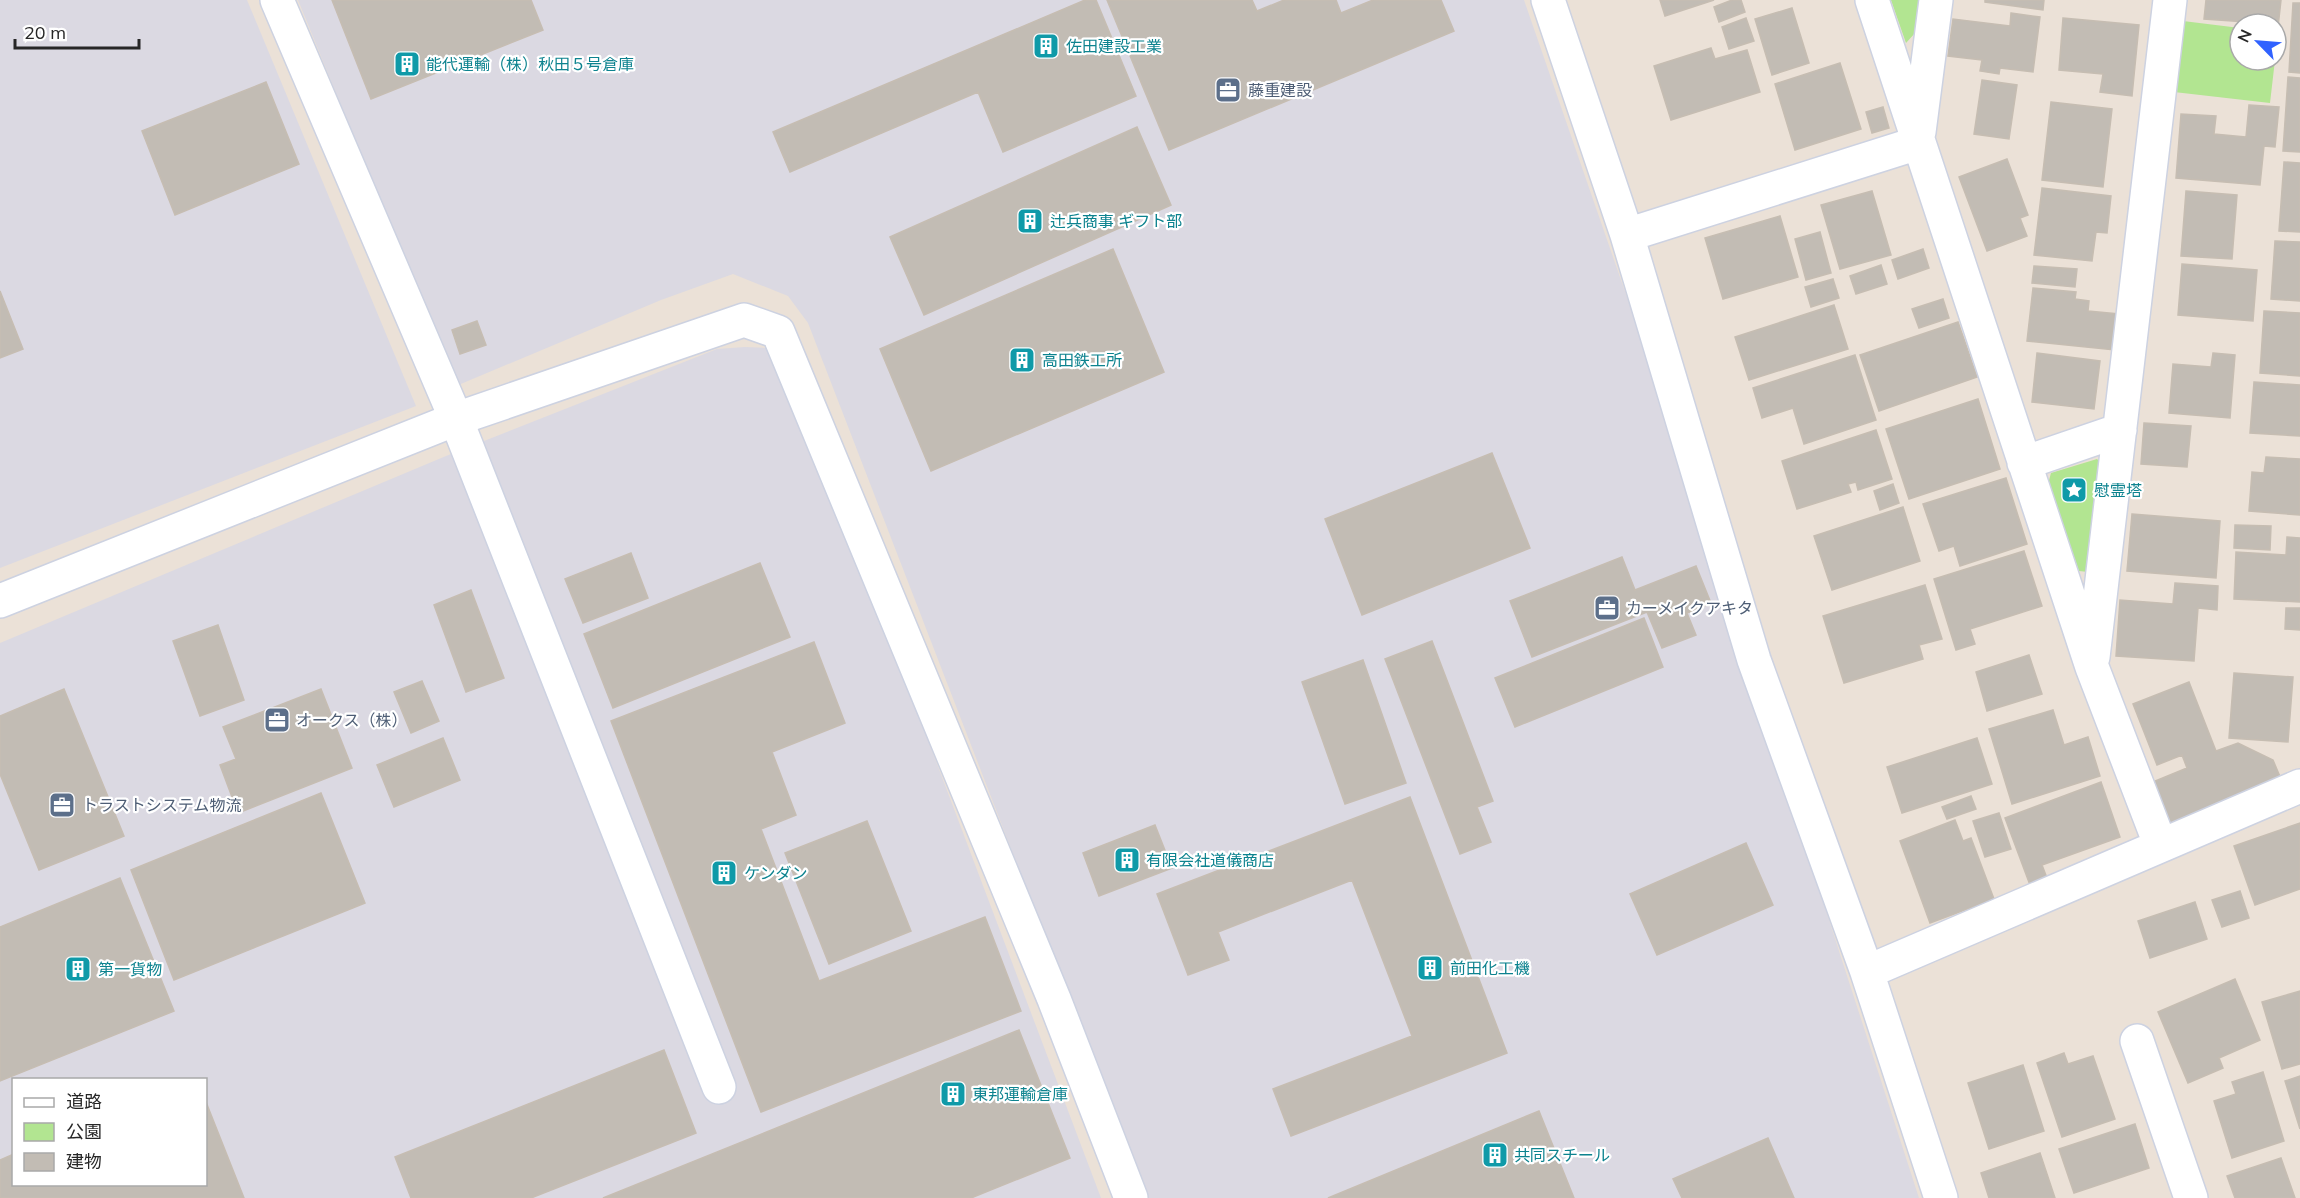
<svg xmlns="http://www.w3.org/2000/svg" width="2300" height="1198" font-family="Mulish,'Noto Sans JP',sans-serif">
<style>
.industrial{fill:#dbd9e2;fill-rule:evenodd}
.green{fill:#b2e591}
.building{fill:#c2bcb4;stroke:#c6bdb2;stroke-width:1.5}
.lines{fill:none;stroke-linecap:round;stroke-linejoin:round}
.minor-casing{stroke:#cdd2e1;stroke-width:36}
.tertiary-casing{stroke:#cdd2e1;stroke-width:36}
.minor{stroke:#fff;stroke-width:33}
.tertiary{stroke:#fff;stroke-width:33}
.labels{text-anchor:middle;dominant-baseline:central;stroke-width:4.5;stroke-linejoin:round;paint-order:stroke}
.culture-label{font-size:16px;fill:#0d838f;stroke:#fff;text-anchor:start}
.service-label{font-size:16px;fill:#4e5e75;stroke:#fff;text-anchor:start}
</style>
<rect width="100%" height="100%" fill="#ebe1d7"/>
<path class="industrial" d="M0,0H247L416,406L0,568Z
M298,0H1524L1631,309L1919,1198H1146L808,323L788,296L733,274L661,300L456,386Z
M745,347L768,348L777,356L920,719L1101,1198H0V643L446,456L717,349ZM14,1080H206V1184H14Z"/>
<path class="green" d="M1891,0H1919L1915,33L1906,43Z
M2183,21L2240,28V60H2275L2270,103L2174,92Z
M2097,459L2104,466L2088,572L2079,571L2048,484L2051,473Z"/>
<path class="building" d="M332,0H531L543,30L371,99Z
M1085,0H1096L1136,96L1003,152L978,92L790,172L773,132Z
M1107,0H1252L1257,11L1284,0H1336L1341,13L1373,0H1441L1454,31L1169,150Z
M1660,0H1714L1665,16Z
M1732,0H1741L1745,12L1719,22L1714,7Z
M1985,0H2044L2043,10L1985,2Z
M2206,0H2281L2278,27L2276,24L2204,19Z
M2293,3H2300V73L2289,72Z
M1792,8L1809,63L1772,75L1755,19Z
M2011,13L2040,17L2033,72L2000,68L1999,74L1980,71L1982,60L1948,56L1953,19L2010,26Z
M1746,18L1754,41L1729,49L1722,27Z
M2063,18L2139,25L2132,96L2100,92L2103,74L2059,70Z
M1711,48L1715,59L1747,50L1760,92L1671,120L1654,66Z
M1840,63L1861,129L1795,150L1775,84Z
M2288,77L2300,78V152L2283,151Z
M1982,80L2017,85L2009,139L1974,134Z
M266,82L299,164L175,215L142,131Z
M2051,102L2112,109L2103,187L2042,180Z
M2249,105L2279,107L2275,147L2264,146L2260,185L2176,178L2181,114L2216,116L2214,134L2246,137Z
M1883,107L1889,128L1872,133L1866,112Z
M1137,127L1171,205L924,315L890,237Z
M2007,159L2028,215L2020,218L2027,236L1987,251L1959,177Z
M2284,162L2300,163V232L2279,231Z
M2042,188L2111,196L2107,233L2096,232L2092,261L2034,255Z
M1872,191L1891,255L1840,269L1821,205Z
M2186,191L2237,195L2232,259L2181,256Z
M1780,216L1798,277L1723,299L1705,238Z
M1820,232L1831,273L1806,280L1795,239Z
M2275,241L2300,242V301L2271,299Z
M1113,249L1164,372L931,471L880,349Z
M1923,249L1929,268L1898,279L1892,260Z
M2182,264L2257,270L2253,321L2178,315Z
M1881,265L1887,284L1856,294L1850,276Z
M2034,266L2077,269L2075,287L2032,283Z
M1833,279L1839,298L1811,307L1805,287Z
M2033,288L2076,292L2075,299L2089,301L2088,311L2119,314L2115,350L2027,341Z
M0,291L23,349L0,358Z
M1943,299L1949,318L1919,328L1912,309Z
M1834,305L1848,349L1749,380L1735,337Z
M2264,311L2300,313V376L2260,373Z
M477,321L486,345L460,354L452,330Z
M1958,322L1977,377L1879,411L1860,355Z
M2037,353L2100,361L2094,409L2032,402Z
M2213,353L2235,355L2230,418L2169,413L2173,364L2211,367Z
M1855,355L1876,420L1804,444L1793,408L1762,418L1753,388Z
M2254,382L2300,385V436L2250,433Z
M1978,399L2000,469L1909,499L1886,429Z
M2144,423L2191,426L2187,467L2141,464Z
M1876,430L1892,479L1858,490L1856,482L1848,484L1851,492L1797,509L1782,461Z
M1492,453L1530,548L1362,615L1325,519Z
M2266,457L2300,459V515L2249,511L2252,472L2264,473Z
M2006,478L2027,544L1960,566L1954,546L1939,551L1923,504Z
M1893,484L1899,503L1880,510L1874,491Z
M1903,507L1920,561L1832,590L1814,536Z
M2132,514L2220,521L2216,578L2127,571Z
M2235,525L2271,526L2270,550L2234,548Z
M2287,537L2300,538V602L2234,599L2236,552L2286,555Z
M2024,551L2042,606L1970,629L1975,644L1956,650L1934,579Z
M631,553L648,598L583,623L565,579Z
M1622,557L1635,590L1696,566L1711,603L1687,613L1696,635L1662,648L1647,612L1532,657L1510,601Z
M760,563L790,637L613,708L584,634Z
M2175,583L2218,586L2217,610L2198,608L2194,661L2116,656L2120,600L2173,604Z
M1925,585L1942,639L1919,645L1923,659L1844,683L1823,616Z
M471,590L504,678L466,692L434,605Z
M2286,608H2300V630L2285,629Z
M1644,618L1663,667L1515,727L1495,678Z
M218,625L244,700L200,716L173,641Z
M1432,641L1493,801L1477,807L1491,842L1460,854L1385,659Z
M814,642L845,723L772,752L796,815L761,829L819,981L985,917L1021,1011L761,1112L611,721Z
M2029,655L2042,694L1987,711L1976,672Z
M1363,660L1406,783L1345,804L1302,682Z
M2234,673L2293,677L2288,742L2229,738Z
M422,681L439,721L411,733L394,692Z
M2189,682L2216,751L2238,743L2273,760L2281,779L2170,824L2153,782L2187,768L2182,755L2157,765L2133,704Z
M64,689L124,836L39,870L0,774V716Z
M321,689L352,768L238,813L220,765L236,759L223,727Z
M2053,710L2064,745L2088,737L2100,776L2012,804L1989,729Z
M443,738L460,780L394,807L377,765Z
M1977,738L1992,784L1902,813L1887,767Z
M2101,782L2120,837L2042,865L2047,878L2030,885L2005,818Z
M321,793L365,903L174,980L131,870Z
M1971,796L1976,809L1947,819L1942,807Z
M1410,797L1507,1053L1291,1136L1273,1089L1412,1036L1352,880L1218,932L1229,960L1188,975L1157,894Z
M1999,813L2011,849L1985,857L1973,821Z
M1955,820L1963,841L1971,838L1994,899L1930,923L1900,841Z
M867,821L911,931L829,964L785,853Z
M2300,823V889L2255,905L2234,846Z
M1155,825L1172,868L1099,896L1083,853Z
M1746,843L1773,905L1657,955L1630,894Z
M120,878L174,1011L0,1081V927Z
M2240,891L2249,918L2222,927L2212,900Z
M2195,902L2207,939L2150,958L2138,921Z
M2235,979L2260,1040L2219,1058L2223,1068L2188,1083L2158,1012Z
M2300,991V1064L2282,1069L2262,1002Z
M1019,1030L1070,1158L971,1198H603Z
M664,1050L696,1133L531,1198H411L395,1157Z
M2064,1053L2068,1064L2093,1056L2115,1119L2062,1137L2037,1063Z
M2023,1065L2044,1131L1989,1149L1968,1083Z
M2263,1072L2284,1141L2232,1158L2214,1101L2236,1094L2232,1082Z
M2300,1076V1129L2285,1081Z
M206,1102L244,1198H0V1160L14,1154V1184H206Z
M1539,1111L1574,1198H1328Z
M2135,1124L2149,1168L2074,1193L2059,1149Z
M1768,1138L1794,1198H1682L1673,1179Z
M2040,1153L2055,1198H1989L1981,1173Z
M2281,1158L2295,1198H2235L2227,1176Z"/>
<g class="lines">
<g class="minor-casing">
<path id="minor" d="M277,0L456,419L719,1087
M1548,0L1627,235L1754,660L1867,972L1941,1198
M1872,0L2092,667L2160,844
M1919,132L1936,0
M1627,235L1918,143
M2024,463L2120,430
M2093,657L2170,0
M1867,972L2300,786
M2137,1041L2191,1198"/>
</g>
<g class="tertiary-casing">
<path id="tertiary" d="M0,601L456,419L744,320L778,332L1054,999L1131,1198"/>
</g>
<use href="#minor" class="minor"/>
<use href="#tertiary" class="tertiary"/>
</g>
<defs>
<g id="building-square" transform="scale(1.35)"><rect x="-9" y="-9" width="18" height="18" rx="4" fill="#0f9aa8" stroke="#fff"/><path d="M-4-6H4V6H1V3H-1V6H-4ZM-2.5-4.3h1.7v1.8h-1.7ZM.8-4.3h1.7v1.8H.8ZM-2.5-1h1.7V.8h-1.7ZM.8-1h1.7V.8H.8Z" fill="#fff"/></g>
<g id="office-square" transform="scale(1.35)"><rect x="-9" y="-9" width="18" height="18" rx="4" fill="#5c6f8a" stroke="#fff"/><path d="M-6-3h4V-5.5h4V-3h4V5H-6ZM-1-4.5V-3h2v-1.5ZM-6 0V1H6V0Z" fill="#fff"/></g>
<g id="sight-square" transform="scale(1.35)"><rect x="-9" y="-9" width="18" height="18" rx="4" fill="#0f9aa8" stroke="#fff"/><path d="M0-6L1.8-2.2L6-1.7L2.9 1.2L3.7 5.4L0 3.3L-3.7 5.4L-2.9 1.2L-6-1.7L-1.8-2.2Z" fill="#fff"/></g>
</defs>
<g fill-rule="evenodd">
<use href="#building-square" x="1046" y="46"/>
<use href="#building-square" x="407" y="64"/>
<use href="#office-square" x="1228" y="90"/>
<use href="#building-square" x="1030" y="221"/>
<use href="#building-square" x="1022" y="360"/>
<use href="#sight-square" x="2074" y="490"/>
<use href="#office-square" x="1607" y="608"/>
<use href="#office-square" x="277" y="720"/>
<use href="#office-square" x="62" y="805"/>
<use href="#building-square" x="1127" y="860"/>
<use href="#building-square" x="724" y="873"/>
<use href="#building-square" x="1430" y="968"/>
<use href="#building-square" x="78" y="969"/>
<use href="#building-square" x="953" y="1094"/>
<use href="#building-square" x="1495" y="1155"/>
</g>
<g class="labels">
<g class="culture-label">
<text x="1066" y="46">佐田建設工業</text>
<text x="426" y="64">能代運輸（株）秋田５号倉庫</text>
<text x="1050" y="221">辻兵商事 ギフト部</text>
<text x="1042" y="360">高田鉄工所</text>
<text x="2094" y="490">慰霊塔</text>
<text x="1146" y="860">有限会社道儀商店</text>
<text x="744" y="873">ケンダン</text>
<text x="1450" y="968">前田化工機</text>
<text x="98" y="969">第一貨物</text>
<text x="972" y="1094">東邦運輸倉庫</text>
<text x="1514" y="1155">共同スチール</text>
</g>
<g class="service-label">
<text x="1248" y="90">藤重建設</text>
<text x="1626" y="608">カーメイクアキタ</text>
<text x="296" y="720">オークス（株）</text>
<text x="82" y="805">トラストシステム物流</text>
</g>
</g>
<rect x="12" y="1078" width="195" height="108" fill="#ffffff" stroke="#a9a9a9" stroke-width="1.5"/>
<rect x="24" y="1098" width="30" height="9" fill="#ffffff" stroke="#a9a9a9" stroke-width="1.5"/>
<text x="66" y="1108" font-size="18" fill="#272727">道路</text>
<rect x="24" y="1123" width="30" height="18" fill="#b2e591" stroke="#a9a9a9" stroke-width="1.5"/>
<text x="66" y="1138" font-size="18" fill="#272727">公園</text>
<rect x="24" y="1153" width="30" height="18" fill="#c2bcb4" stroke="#a9a9a9" stroke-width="1.5"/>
<text x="66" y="1168" font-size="18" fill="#272727">建物</text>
<g transform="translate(2258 42) rotate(295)"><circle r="28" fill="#ffffff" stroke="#a9a9a9" stroke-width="1.5"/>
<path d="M0-4.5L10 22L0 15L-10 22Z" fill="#3062ff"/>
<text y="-9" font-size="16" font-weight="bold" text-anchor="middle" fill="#272727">N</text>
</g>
<path d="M15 39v9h124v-9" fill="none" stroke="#272727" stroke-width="3"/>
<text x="24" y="39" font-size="18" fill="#272727" stroke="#ffffff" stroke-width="4.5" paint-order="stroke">20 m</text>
</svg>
